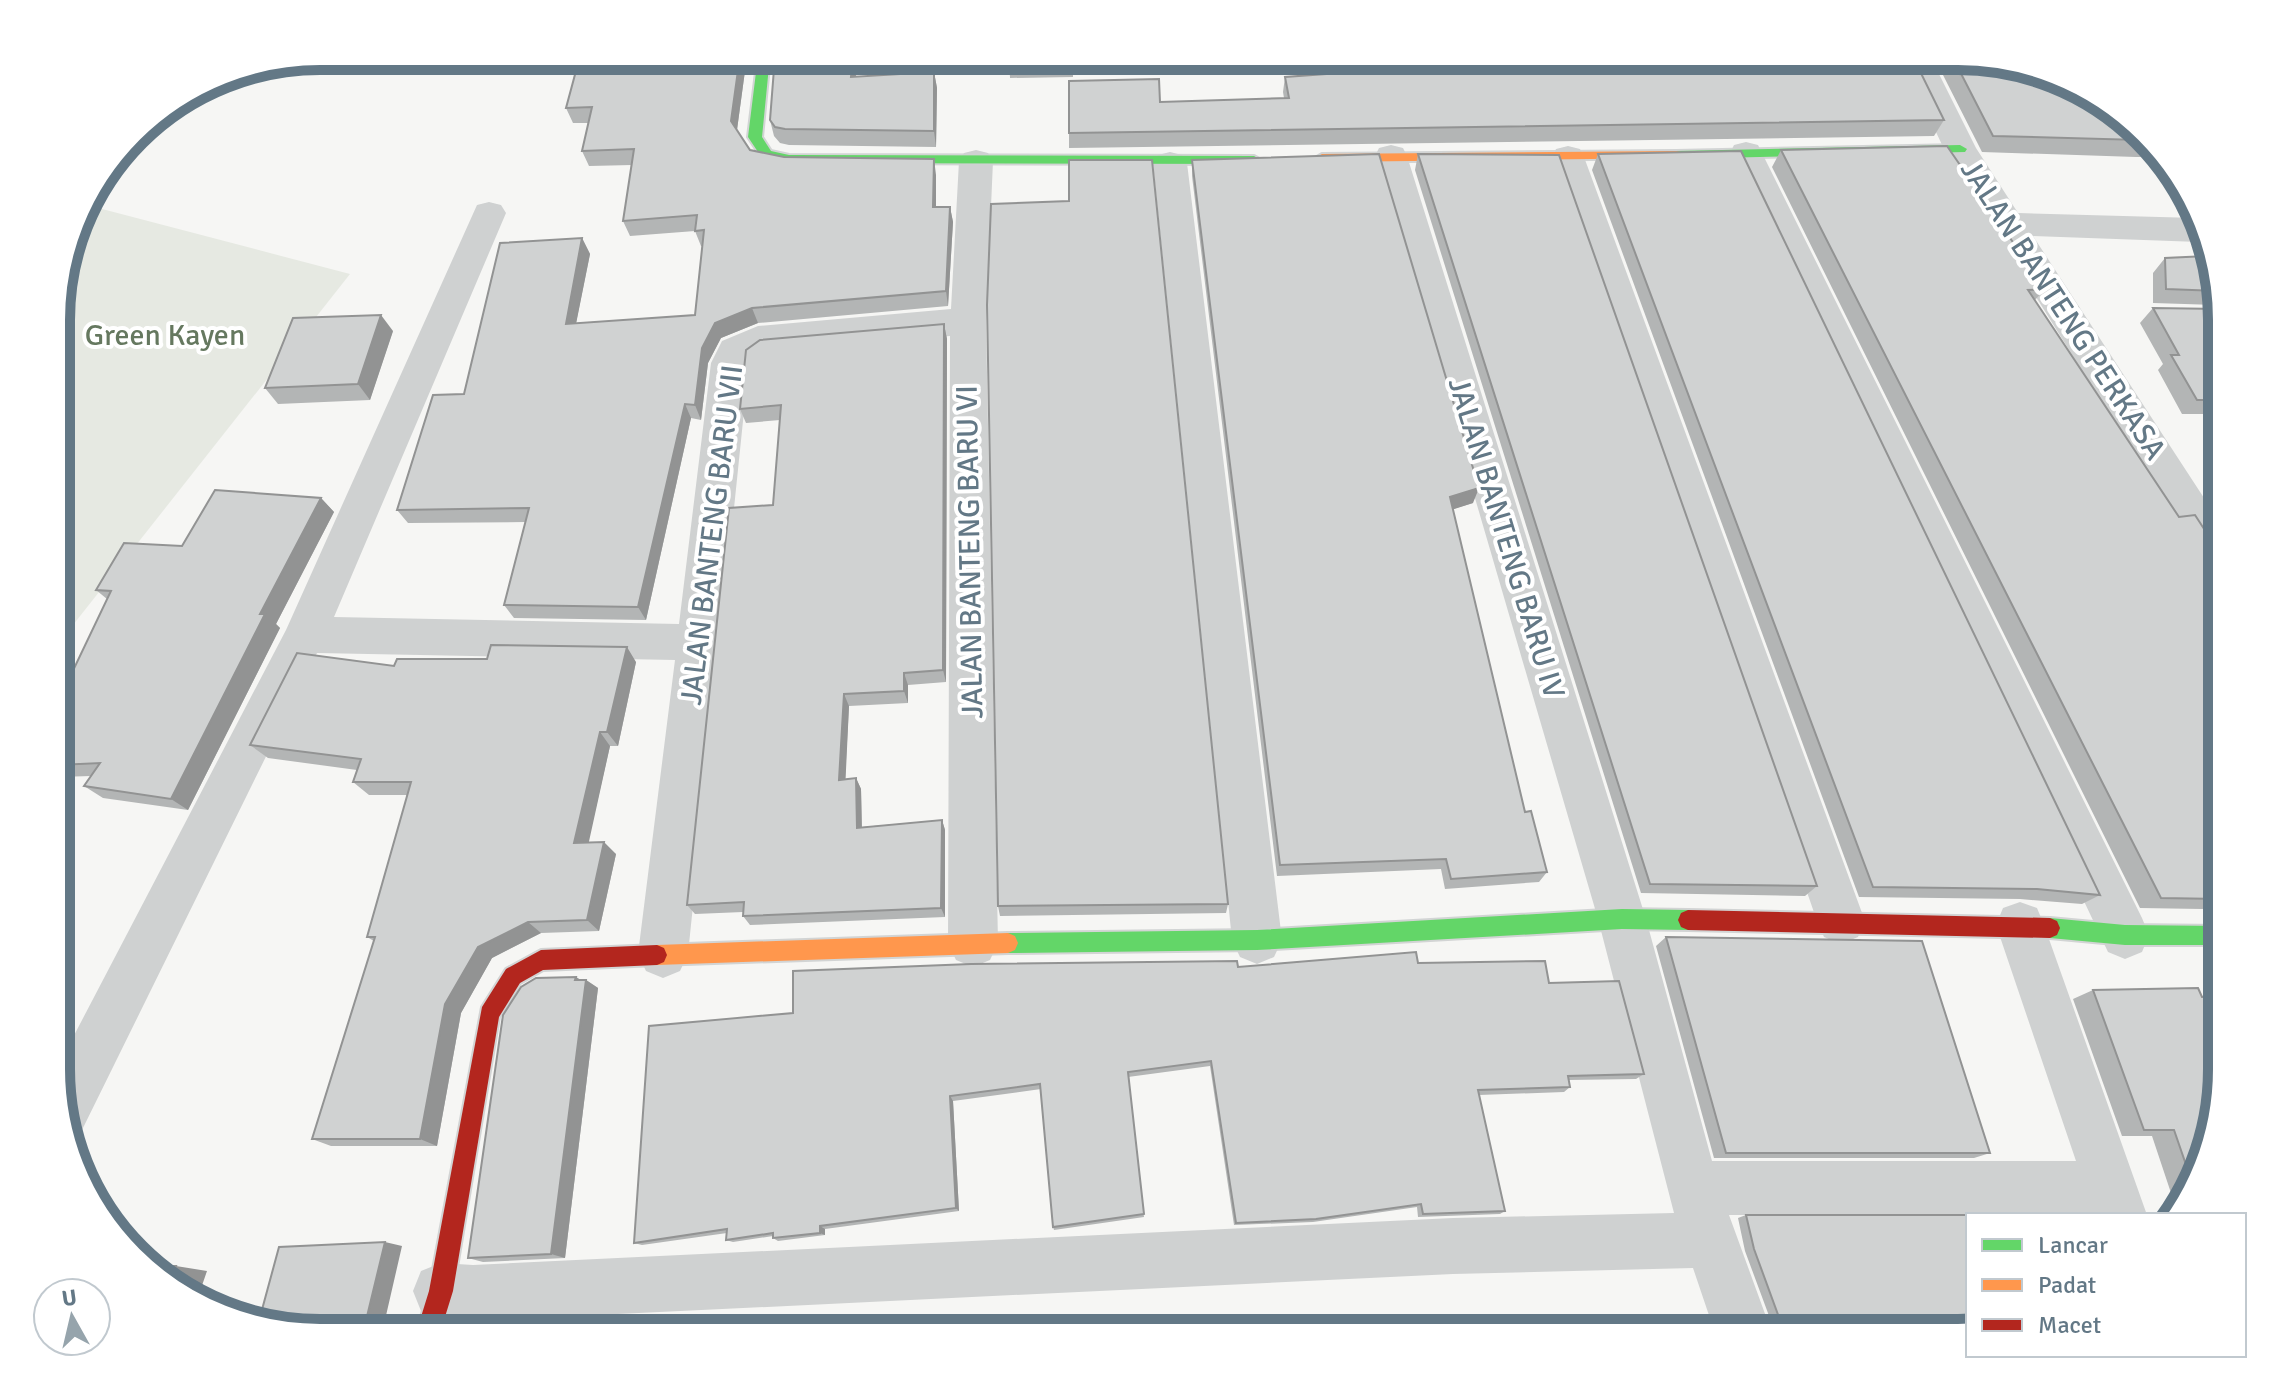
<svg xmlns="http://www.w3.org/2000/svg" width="2278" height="1389" font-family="Signika,sans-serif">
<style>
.green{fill:#e6e9e2}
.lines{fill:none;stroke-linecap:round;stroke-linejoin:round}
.fast-casing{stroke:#d2d4d4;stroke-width:4}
.slow-casing{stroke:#d2d4d4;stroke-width:4}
.jam-casing{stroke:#d2d4d4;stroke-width:4}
.street{fill:#cfd1d1;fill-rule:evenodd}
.fast{fill:#63d668;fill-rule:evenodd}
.slow{fill:#ff974d;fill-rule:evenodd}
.jam{fill:#b3261e;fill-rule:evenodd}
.wall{fill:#b3b5b5}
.shaded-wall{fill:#929393}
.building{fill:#d0d2d2;stroke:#929393;stroke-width:2}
.labels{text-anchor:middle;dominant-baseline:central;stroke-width:8;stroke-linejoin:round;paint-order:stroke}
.street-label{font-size:30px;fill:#637886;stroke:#fff}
.park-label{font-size:30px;fill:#65785f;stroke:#fff}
.rim{fill:none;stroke:#637886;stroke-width:10}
</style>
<rect width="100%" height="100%" fill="#f6f6f4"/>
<path class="green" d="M83,204L350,274L58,644V286Z"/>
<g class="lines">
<g class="fast-casing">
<path id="fast" d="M758,56H770L762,137L771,151L789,155L1254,156L1261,160L1254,164L789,163L762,158L748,137Z
M1960,145L1967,149L1965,152L1676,159L1669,155L1676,151Z
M1622,909L1688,910L1695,913L1698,920L1695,927L1688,930L1622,929L1257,950L1008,953L1001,950L998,943L1001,936L1008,933L1257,930Z
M2050,918L2125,925L2221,926V945H2125L2050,938L2043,935L2040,928L2043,921Z"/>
</g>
<g class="slow-casing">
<path id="slow" d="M1676,151L1681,152V158L1322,162L1315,158L1322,154Z
M1008,933L1015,936L1018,943L1015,950L1008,953L657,965L650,962L647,955L650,948L657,945Z"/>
</g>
<g class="jam-casing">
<path id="jam" d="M1688,910L2050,918L2057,921L2060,928L2057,935L2050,938L1688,930L1681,927L1678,920L1681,913Z
M657,945L664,948L667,955L664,962L657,965L543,970L520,983L499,1017L453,1291L440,1333H416L429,1291L482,1007L506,969L541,950Z"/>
</g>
<path class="street" d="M1350,56H1380L1384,68L1379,75H1357Z
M1900,56H1930L1976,148L2018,213L2196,218L2203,241L2199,242L2033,236L2221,524V575L2206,570L1944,149Z
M1746,142L1758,145L1762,153L2142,918L2149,935L2142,952L2125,959L2108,952L1730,153L1734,145Z
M1391,145L1403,148L1407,156L1646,919L1712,1161H2076L1996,925L2003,908L2020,902L2037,908L2044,925L2147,1215H1729L1772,1333H1715L1693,1268L1453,1274L473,1321L441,1319L421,1311L413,1291L421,1271L441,1263L473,1265L1453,1218L1674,1213L1598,919L1375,156L1379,148Z
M1568,146L1580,149L1584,157L1865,921L1858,937L1841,944L1824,937L1817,921L1552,157L1556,149Z
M976,150L988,153L993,161L986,321L998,943L990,960L973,967L956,960L948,943L950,336L764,352L749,363L688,954L680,971L663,978L646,971L638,954L675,660L317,653L81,1132L70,1136L58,1103V1066L286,630L477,205L489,202L501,205L506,213L334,617L679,624L711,363L722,341L758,326L951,309L959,161L964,153Z
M1170,152L1182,155L1187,163L1282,940L1274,957L1257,964L1240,957L1232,940L1153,163L1158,155Z"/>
<use href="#fast" class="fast"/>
<use href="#slow" class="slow"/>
<use href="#jam" class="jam"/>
</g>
<path class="wall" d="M568,56H747L737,130L750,150L784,157L936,175V207H950L953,222L948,306L758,323L721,338L708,363L701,420L691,418L646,620L514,618L504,605L525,522L408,523L397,510L464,394L582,238L590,254L576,323L695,315L702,246H701L695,231L630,236L623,221L632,165L589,166L582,151L588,123H573L566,108L578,62L571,63Z
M1009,56H1073V77L1010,78Z
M1405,56H1896L1944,120L1934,136L1069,148V133L1160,102L1284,98L1283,92L1285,77L1406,68Z
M1953,58L2090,92L2156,157H2136L1982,152L1943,75Z
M857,65L856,77L934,72L937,88L936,147L789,145L780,143L774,136L770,120Z
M1781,150L2045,289L2035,300L2179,517L2221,555V907L2202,909L2140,908L1772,167Z
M1418,154L1817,886L1805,896L1641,893L1415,170Z
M1598,154L2100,895L2082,904L2020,899L1859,897L1592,170Z
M1192,160L1473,503L1453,509L1525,812L1547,872L1539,882L1445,889L1441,869L1277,876L1192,176Z
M2207,256L2221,302V414H2182L2158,370L2163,364L2140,323L2153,308L2219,309L2216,305L2153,303V273L2165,258Z
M944,324L947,339L946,682L908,685V703L849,706L845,779L856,778L861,789L862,827L942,820L945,830V917L750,925L743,916V912L695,914L687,905L773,505L780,420L746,423L740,409Z
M393,331L370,400L278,404L265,388Z
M321,498L334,512L276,624L280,628L188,810L103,798L84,786L91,776L58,777V702L107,599L96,590L182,546Z
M636,662L618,746H610L588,842L616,854L599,931L541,933L492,958L461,1013L437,1146H331L312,1139L374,941L367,937L408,795H369L353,782L357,770L268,758L250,745L394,666Z
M1228,904L1226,913L1000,916L998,906Z
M1666,937L1990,1153L1974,1158H1714L1656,946Z
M1418,963L1549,983L1644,1074L1636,1079L1569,1080L1570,1087L1564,1092L1479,1095L1505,1211L1500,1214L1418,1217L1417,1207L1313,1222L1234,1225L1210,1066L1128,1077L1144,1217L1054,1230L1053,1227L1041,1089L953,1101L959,1211L825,1229V1235L778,1241L773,1238V1236L733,1242L726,1240L727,1233L642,1245L634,1243L793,1013L1238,967Z
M576,977L581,980H586L598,988L565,1258L483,1262L468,1258Z
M2093,990L2202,997L2221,1086L2186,1202L2177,1211L2152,1136H2122L2073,999Z
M1746,1215L1968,1332L1774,1333L1775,1332L1745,1251L1738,1218Z"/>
<path class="shaded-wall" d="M740,56H747L736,137L731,121Z
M853,56H855L857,65L854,93L851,77Z
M934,72L937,88L936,147L934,131Z
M934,159L936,175V223L933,207Z
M950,207L953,222L948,306L946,291Z
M582,238L590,254L573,339L566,324Z
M752,308L758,323L721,338L708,363L701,420L695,405L702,348L715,323Z
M381,315L393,331L370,400L358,384Z
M944,324L947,339L946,682L943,670Z
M685,404L691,418L646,620L638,607Z
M1479,488L1473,503L1445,512L1450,497Z
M321,498L334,512L276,624L280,628L188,810L171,799L260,614Z
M627,647L636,662L618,746L607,732Z
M904,673L908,685V703L904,691Z
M844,694L849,706L845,791L839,780Z
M600,732L610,746L586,855L574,843Z
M856,778L861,789L862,838L857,828Z
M942,820L945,830V917L941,908Z
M604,842L616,854L599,931L587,920Z
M528,922L541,933L492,958L461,1013L437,1146L420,1139L445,1004L478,947Z
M576,977L586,984V980L598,988L565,1258L551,1254Z
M950,1096L953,1101L959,1211L956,1208Z
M820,1226L825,1229V1235L820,1233Z
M385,1242L402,1246L382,1333H363Z
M176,1266L207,1271L197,1300L188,1297L170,1281Z
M666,1324L679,1326L678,1333H665Z"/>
<path class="building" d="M580,56H740L731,121L750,150L784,157L934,159L933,207H950L946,291L752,308L715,323L702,348L695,405L685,404L638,607L504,605L529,508L397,510L433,395L464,394L500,243L582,238L566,324L695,315L704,230L695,231L697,215L623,221L634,149L582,151L592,107L566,108Z
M775,56H853L851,77L934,72V131L785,129L775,127L770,120Z
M1009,56H1072V60L1009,61Z
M1409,56H1896L1898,59H1914L1944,120L1069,133V81L1159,79L1160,102L1289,98L1285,77L1409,68Z
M1953,58H1966L2090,92L2139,140L1993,136Z
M1947,146L2045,289L2028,290L2179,517L2195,515L2221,555V899L2161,898L1781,150Z
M1741,151L2100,895L2037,889L1873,887L1598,154Z
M1379,154L1479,488L1450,497L1525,812L1531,811L1547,872L1451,879L1446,859L1280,865L1192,160Z
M1418,154L1559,155L1817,886L1650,884Z
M1069,160H1152L1228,904L998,906L987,305L991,204L1069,201Z
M2207,256L2218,291L2166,289L2165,258Z
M2153,308L2221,309V400H2197L2171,355H2179Z
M381,315L358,384L265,388L293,318Z
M944,324L943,670L904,673V691L844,694L839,780L856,778L857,828L942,820L941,908L743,916L744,902L687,905L729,508L773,505L781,405L740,409L746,350L760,340Z
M215,490L321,498L260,614H265L171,799L84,786L100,763L58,765V702L111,591L96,590L124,543L182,546Z
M491,645L627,647L607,732H600L574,843L604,842L587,920L528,922L478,947L445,1004L420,1139H312L375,937H367L411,782H353L361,759L250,745L297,653L394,666L397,659H487Z
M1666,937L1922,941L1990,1153H1726Z
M1416,952L1418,963L1545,961L1549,983L1619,981L1644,1074L1568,1076L1570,1087L1478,1090L1505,1211L1423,1214L1421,1204L1316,1219L1236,1223L1211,1061L1128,1072L1144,1214L1053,1227L1040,1084L950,1096L956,1208L820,1226V1233L773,1238V1233L726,1240L727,1229L634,1243L649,1026L793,1013V971L971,964L1237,961L1238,967Z
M576,977L575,980H586L551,1254L468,1258L503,1015L521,987L536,978Z
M2198,988L2202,997L2221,996V1086L2192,1182L2174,1130H2144L2093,990Z
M1746,1215H1968V1332L1780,1333L1784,1331L1754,1249Z
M385,1242L363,1333H319L260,1317L279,1247Z
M154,1266H176L170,1281Z
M1653,1319L1656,1333H1289L1474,1320L1475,1326Z
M666,1324L665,1333H573V1332Z"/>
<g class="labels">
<g class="street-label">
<text transform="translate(2063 310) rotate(57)">JALAN BANTENG PERKASA</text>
<text transform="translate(712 535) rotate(-83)">JALAN BANTENG BARU VII</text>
<text transform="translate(1506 538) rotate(73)">JALAN BANTENG BARU IV</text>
<text transform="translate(970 552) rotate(-91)">JALAN BANTENG BARU VI</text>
</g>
<g class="park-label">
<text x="165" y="335">Green Kayen</text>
</g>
</g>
<path d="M0 0H2278V1389H0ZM320 70H1958A250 250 0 0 1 2208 320V1069A250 250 0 0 1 1958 1319H320A250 250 0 0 1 70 1069V320A250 250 0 0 1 320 70Z" fill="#fff" fill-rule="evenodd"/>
<path class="rim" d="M320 70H1958A250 250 0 0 1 2208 320V1069A250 250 0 0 1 1958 1319H320A250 250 0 0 1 70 1069V320A250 250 0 0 1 320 70Z"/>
<rect x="1966" y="1213" width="280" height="144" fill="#ffffff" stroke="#c1c9cf" stroke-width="2"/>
<rect x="1982" y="1239" width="40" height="12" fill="#63d668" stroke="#c1c9cf" stroke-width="2"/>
<text x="2038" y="1253" font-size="24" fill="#637886">Lancar</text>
<rect x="1982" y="1279" width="40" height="12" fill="#ff974d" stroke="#c1c9cf" stroke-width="2"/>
<text x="2038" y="1293" font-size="24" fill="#637886">Padat</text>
<rect x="1982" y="1319" width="40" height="12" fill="#b3261e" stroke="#c1c9cf" stroke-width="2"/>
<text x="2038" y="1333" font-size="24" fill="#637886">Macet</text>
<g transform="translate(72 1317) rotate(352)"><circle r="38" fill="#ffffff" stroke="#c1c9cf" stroke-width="2"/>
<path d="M0-6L14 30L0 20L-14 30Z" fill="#96a4ac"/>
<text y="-12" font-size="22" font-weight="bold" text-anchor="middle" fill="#637886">U</text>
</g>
</svg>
